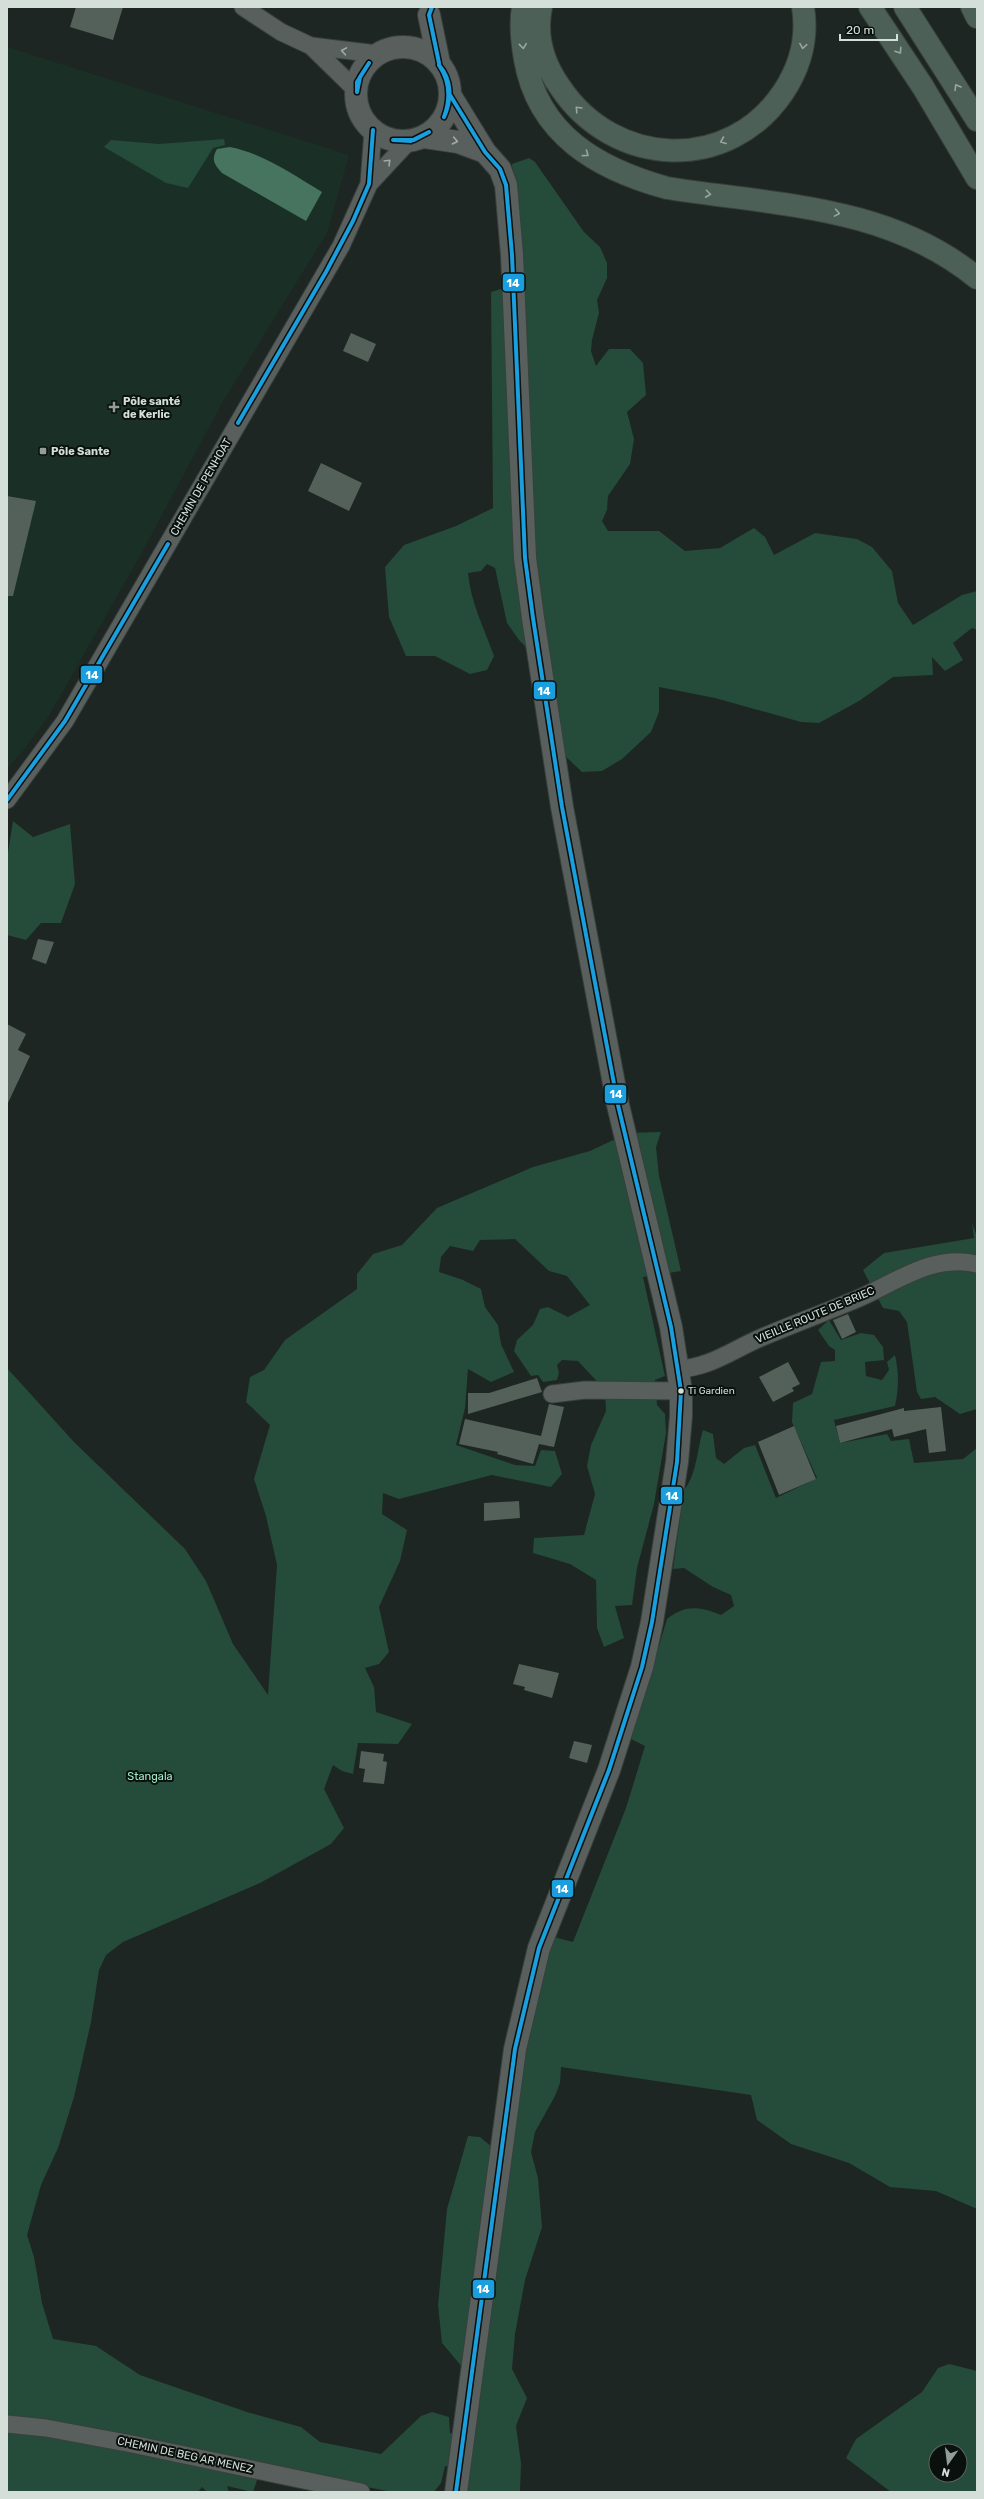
<svg xmlns="http://www.w3.org/2000/svg" width="984" height="2499" font-family="Rubik,sans-serif">
<style>
.built{fill:#1a3026}
.green{fill:#254b3a;fill-rule:evenodd}
.water{fill:#46745f}
.building{fill:#53615a}
.lines{fill:none;stroke-linecap:round;stroke-linejoin:round}
.street-casing{stroke:#39403c;stroke-width:19}
.secondary-casing{stroke:#39403c;stroke-width:24}
.highway-casing{stroke:#39403c;stroke-width:24}
.street{stroke:#585f5c;stroke-width:17}
.secondary{stroke:#585f5c;stroke-width:22}
.highway{stroke:#4d6058;stroke-width:22}
.bus-1-casing{stroke:#09100d;stroke-width:7}
.bus-1{stroke:#1a9ede;stroke-width:4}
.oneway{stroke:#97a69f}
.oneway2{stroke:#a2aca7}
.poi-dot{fill:#949e99;stroke:#09100d;stroke-width:1.5}
.bus-dot{fill:#d4dfd9;stroke:#09100d;stroke-width:1.5}
.labels{text-anchor:middle;dominant-baseline:central;stroke-width:4;stroke-linejoin:round;paint-order:stroke}
.bus-label{font-size:10px;fill:#d4dfd9;stroke:#09100d;text-anchor:start}
.poi-label{font-size:11px;font-weight:bold;fill:#d4dfd9;stroke:#09100d;text-anchor:start}
.street-label{font-size:11px;fill:#d4dfd9;stroke:#09100d}
.park-label{font-size:11px;fill:#9dedc6;stroke:#09100d}
.line-badge{stroke:#09100d;stroke-width:1.5}
.badge-label{font-size:11px;text-anchor:middle;font-weight:bold;fill:#fff}
</style>
<rect width="100%" height="100%" fill="#1d2622"/>
<path class="built" d="M7,47L349,155L327,233L222,403L140,556L50,714L23,751L7,768Z"/>
<path class="green" d="M224,139L225,145L213,148L188,188L166,183L104,147L111,140L159,144Z
M529,158L535,162L584,232L600,247L607,263V278L597,300L599,313L592,340L591,351L596,366L609,349H630L643,363L646,395L627,412L634,439L630,464L608,496L607,510L602,521L608,531H659L685,551L720,548L754,528L765,537L774,555L815,533L857,539L872,547L892,571L898,603L913,625L962,595L977,591V630L972,628L953,643L963,660L945,671L932,657L933,675L893,677L859,701L819,723L801,722L715,698L659,687V712L651,732L622,759L602,771L582,772L564,755L546,668L519,640L507,623L495,568L487,564L481,571L468,573C471,604 484,627 494,656L487,670L470,674L435,656H406L389,617L385,567L404,545L456,526L493,508L491,292L521,283L512,164Z
M13,821L33,837L70,824L75,884L61,923H41L26,940L7,935V859Z
M661,1132L656,1147L659,1176L681,1271L643,1277L665,1376L655,1380L657,1405L665,1414L666,1433L654,1504L637,1568L632,1605L615,1606L624,1638L604,1647L597,1628L596,1580L570,1564L533,1553L534,1538L584,1535L595,1494L587,1466L591,1445L606,1411L605,1390L578,1361L562,1360L557,1365L559,1373L557,1380L543,1382L538,1375L531,1376L514,1351L517,1340L533,1325L540,1309L548,1307L568,1317L590,1305L567,1276L549,1271L515,1239L480,1240L473,1251L450,1246L441,1257L439,1272L463,1280L481,1289L485,1307L498,1325L501,1344L514,1372L491,1382L468,1369L465,1408L456,1445L515,1465L535,1466L541,1450L555,1451L562,1474L551,1487L492,1475L399,1499L383,1493L382,1514L407,1530L400,1561L379,1607L389,1652L379,1664L365,1668L374,1687L376,1712L412,1724L398,1744L358,1743L353,1774L342,1771L333,1765L324,1789L344,1828L331,1844L260,1883L123,1942L106,1955L99,1970L91,2022L74,2097L58,2148L41,2185L27,2235L34,2257L42,2303L53,2339L96,2346L140,2375L247,2412L301,2427L320,2442L381,2454L421,2416L432,2412L449,2417L450,2433L470,2435L478,2386L442,2343L438,2305L447,2209L468,2136L480,2137L505,2158L537,1982L554,1937L573,1942L626,1808L645,1746L631,1739L667,1619C686,1604 700,1607 721,1615L734,1606L731,1595L713,1587L684,1568L673,1569L684,1490C697,1474 697,1449 703,1430L713,1434L716,1458L724,1464L744,1448L755,1445L776,1498L817,1478L792,1422L793,1403L812,1394L821,1362L835,1361V1350L829,1346L818,1330L829,1320L841,1340L861,1333L874,1335L883,1347L884,1360L865,1362L866,1376L882,1380L889,1370L887,1362L895,1355C899,1374 899,1387 895,1406L834,1420L840,1443L887,1434L891,1441L909,1439L914,1463L963,1459L977,1448V2209L936,2191L890,2187L849,2163L791,2144L757,2120L751,2095L561,2067L560,2083L555,2096L535,2132L531,2152L538,2178L542,2227L525,2280L515,2334L512,2369L527,2398L516,2426L521,2463L520,2492H466L469,2466H445L441,2483L434,2492H392L347,2483L258,2477L253,2492L227,2486L229,2492H207L202,2487L198,2492H7V1368L74,1442L185,1549L206,1581L233,1644L268,1695L277,1565L266,1516L254,1479L270,1425L246,1402L250,1377L264,1370L285,1340L357,1289V1274L373,1254L402,1245L437,1208L533,1167L590,1151L628,1133Z
M972,1223L977,1237V1409L960,1414L935,1397L921,1399L917,1392L907,1322L899,1311L883,1308L863,1270L884,1253L974,1238Z
M949,2364L977,2371V2492H891L846,2458L856,2439L922,2392L938,2368ZM936,2451H960V2475H936Z"/>
<path class="water" d="M230,147C264,154 292,174 322,192L306,221L222,173C214,164 211,160 217,149Z"/>
<path class="building" d="M76,7H123L113,40L70,27Z
M351,333L376,344L368,362L343,351Z
M321,463L362,483L349,511L308,491Z
M7,496L36,501L13,596H7Z
M38,939L54,942L46,964L32,959Z
M7,1024L26,1034L18,1050L30,1056L7,1105Z
M848,1314L856,1332L842,1339L833,1320Z
M788,1362L800,1384L792,1388L794,1391L773,1402L759,1377Z
M537,1378L542,1392L468,1414V1393H489Z
M549,1404L564,1407L554,1447L539,1444L533,1464L497,1454L498,1452L459,1444L465,1419L541,1436Z
M941,1407L946,1451L929,1453L926,1429L894,1437L892,1429L840,1443L836,1426L904,1408V1411Z
M794,1426L816,1479L779,1495L758,1442Z
M519,1501L520,1518L484,1521V1503Z
M519,1664L559,1673L552,1698L524,1690L525,1687L513,1684Z
M574,1741L592,1745L587,1763L569,1758Z
M361,1751L384,1754L383,1761L387,1762L384,1784L363,1782L365,1769L359,1768Z"/>
<g class="lines">
<g class="street-casing">
<path id="street" d="M243,7L281,32L311,46L377,54
M311,46L356,90
M369,184L409,141
M7,800L65,721L341,246L369,184L373,130
M678,1369C708,1368 731,1351 758,1339C790,1325 824,1313 857,1299C895,1283 933,1253 977,1264
M552,1394L585,1390L681,1391
M7,2424L46,2428L132,2444L361,2492"/>
</g>
<g class="secondary-casing">
<path id="secondary" d="M429,15L439,63
M356 94a47 47 0 1 1 94 0a47 47 0 1 1-94 0Z
M450,95L485,152L500,169L506,185L512,255L525,558L533,618L562,807L618,1105L671,1327L681,1391V1416L677,1462L652,1622L642,1667L609,1770L539,1948L515,2049L456,2492
M424,137L458,142L485,152"/>
</g>
<g class="highway-casing">
<path id="highway" d="M523,7C520,24 522,42 525,59C538,135 598,169 667,188C775,205 888,205 977,278
M541,7C535,36 543,63 560,87C614,168 729,174 784,91C801,65 808,38 803,7
M870,7L923,87L977,178
M905,7L977,120
M972,7L977,17"/>
</g>
<use href="#street" class="street"/>
<use href="#secondary" class="secondary"/>
<use href="#highway" class="highway"/>
<g class="bus-1-casing">
<path id="bus-1" d="M432,7L429,15L439,63
M439,65C452,80 452,99 444,117
M439,65C450,81 451,98 444,117
M357,92V82L369,63
M357,92L360,77L369,63
M450,95L485,152L500,169L506,185L512,255L525,558L533,618L562,807L618,1105L671,1327L681,1391L677,1462L652,1622L642,1667L609,1770L539,1948L515,2049L456,2492
M393,140L411,141L429,132
M393,140H414L429,132
M238,423L326,272L353,221L369,184L373,130
M7,800L65,721L168,544"/>
</g>
<use href="#bus-1" class="bus-1"/>
</g>
<defs><path id="oneway-chevron" d="M-2-3.5L2.5 0L-2 3.5" fill="none" stroke-width="1.6" stroke-linecap="round" stroke-linejoin="round"/></defs>
<g class="oneway">
<use href="#oneway-chevron" transform="translate(523 46) rotate(84)"/>
<use href="#oneway-chevron" transform="translate(803 46) rotate(99)"/>
<use href="#oneway-chevron" transform="translate(899 51) rotate(57)"/>
<use href="#oneway-chevron" transform="translate(957 87) rotate(-121)"/>
<use href="#oneway-chevron" transform="translate(578 109) rotate(-134)"/>
<use href="#oneway-chevron" transform="translate(723 141) rotate(158)"/>
<use href="#oneway-chevron" transform="translate(586 154) rotate(36)"/>
<use href="#oneway-chevron" transform="translate(708 194) rotate(7)"/>
<use href="#oneway-chevron" transform="translate(837 213) rotate(10)"/>
</g>
<g class="oneway2">
<use href="#oneway-chevron" transform="translate(344 51) rotate(-170)"/>
<use href="#oneway-chevron" transform="translate(455 141) rotate(12)"/>
<use href="#oneway-chevron" transform="translate(388 162) rotate(-45)"/>
</g>
<g class="poi-dot">
<path d="M112 401h4v4h4v4h-4v4h-4v-4h-4v-4h4z"/>
<rect x="39" y="447" width="8" height="8" rx="2"/>
</g>
<circle class="bus-dot" cx="681" cy="1391" r="3.5"/>
<g class="labels">
<g class="bus-label">
<text x="688" y="1391">Ti Gardien</text>
</g>
<g class="poi-label">
<text x="123" y="401">Pôle santé<tspan x="123" dy="13">de Kerlic</tspan></text>
<text x="51" y="451">Pôle Sante</text>
</g>
<g class="street-label">
<text transform="translate(201 487) rotate(-60)">CHEMIN DE PENHOAT</text>
<text transform="translate(815 1315) rotate(-23)">VIEILLE ROUTE DE BRIEC</text>
<text transform="translate(185 2455) rotate(12)">CHEMIN DE BEG AR MENEZ</text>
</g>
<g class="park-label">
<text x="150" y="1776">Stangala</text>
</g>
</g>
<g class="line-badge">
<rect x="502" y="273" width="23" height="19" rx="4" fill="#1a9ede"/>
<rect x="80" y="665" width="23" height="19" rx="4" fill="#1a9ede"/>
<rect x="533" y="681" width="23" height="19" rx="4" fill="#1a9ede"/>
<rect x="604" y="1084" width="23" height="20" rx="4" fill="#1a9ede"/>
<rect x="660" y="1486" width="23" height="19" rx="4" fill="#1a9ede"/>
<rect x="551" y="1879" width="23" height="19" rx="4" fill="#1a9ede"/>
<rect x="472" y="2279" width="23" height="20" rx="4" fill="#1a9ede"/>
</g>
<g class="badge-label">
<text x="513" y="287">14</text>
<text x="92" y="679">14</text>
<text x="544" y="695">14</text>
<text x="616" y="1098">14</text>
<text x="672" y="1500">14</text>
<text x="562" y="1893">14</text>
<text x="483" y="2293">14</text>
</g>
<rect width="984" height="2499" fill="none" stroke="#d4dfd9" stroke-width="16"/>
<g transform="translate(948 2463) rotate(194)"><circle r="19" fill="#09100d" stroke="#5a635f"/>
<path d="M0-3L7 15L0 10L-7 15Z" fill="#949e99"/>
<text y="-6" font-size="11" font-weight="bold" text-anchor="middle" fill="#d4dfd9">N</text>
</g>
<path d="M840 34v6h57v-6" fill="none" stroke="#d4dfd9" stroke-width="2"/>
<text x="846" y="34" font-size="12" fill="#d4dfd9" stroke="#09100d" stroke-width="3" paint-order="stroke">20 m</text>
</svg>
